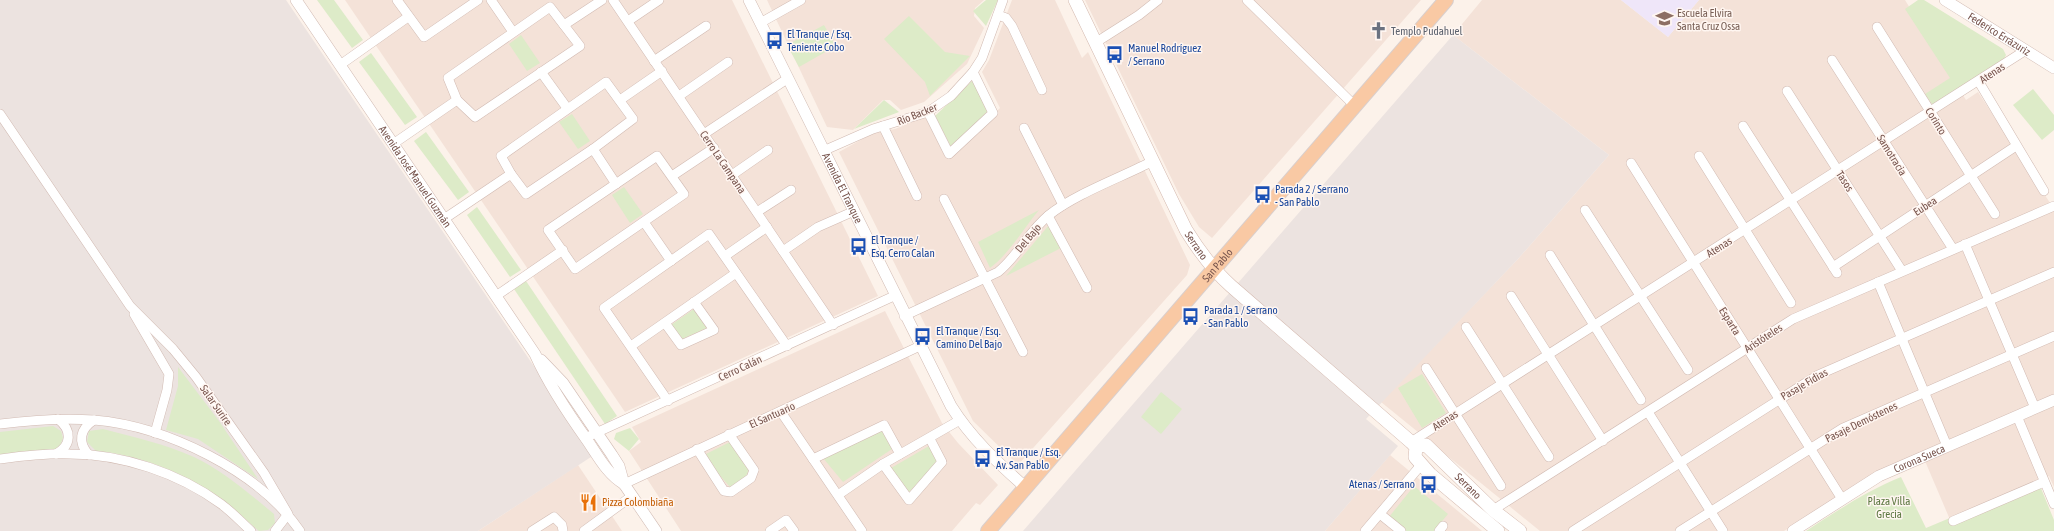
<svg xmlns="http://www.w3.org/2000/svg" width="2054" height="531" font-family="'Asap Condensed',sans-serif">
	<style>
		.residential { fill: #f4e2d8 }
		.industrial { fill: #ece3e0 }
		.education { fill: #efe6f9 }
		.green { fill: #ddebc8 }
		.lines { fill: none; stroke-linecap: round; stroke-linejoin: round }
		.minor-casing { stroke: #d1bab2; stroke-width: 10 }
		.tertiary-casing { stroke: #d1bab2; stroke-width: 12 }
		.secondary-casing { stroke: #d4b9af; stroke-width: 14 }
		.primary-casing { stroke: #d9cfcd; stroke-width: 16 }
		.minor { stroke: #fff; stroke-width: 9 }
		.tertiary { stroke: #fff; stroke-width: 11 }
		.secondary { stroke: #fff; stroke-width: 13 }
		.primary { stroke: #f9c9a4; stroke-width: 14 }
		.labels { text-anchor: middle; stroke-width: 3; stroke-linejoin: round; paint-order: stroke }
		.education-label { font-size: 11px; fill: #785e54; stroke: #fff6f1; text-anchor: start }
		.worship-label { font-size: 11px; fill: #5b616d; stroke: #fff6f1; text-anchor: start }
		.transit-label { font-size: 11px; fill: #164399; stroke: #fff6f1; text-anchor: start }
		.street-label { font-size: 11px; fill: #77544d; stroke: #fff6f1 }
		.park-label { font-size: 11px; fill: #5c7741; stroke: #fff6f1 }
		.food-label { font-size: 11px; fill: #c56008; stroke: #fff6f1; text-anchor: start }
	</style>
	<rect width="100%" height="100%" fill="#fcf2ea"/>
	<!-- residential -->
	<g class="residential">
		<path d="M345,0H732L878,296L625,412Z"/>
		<path d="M767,0H984L975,8L974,16L984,28L967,64L924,102L901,110L890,100H883L853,130L827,127Z"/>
		<path d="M1012,0H1055L1082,58L1088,52L1190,265L1187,275L1018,465L973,421L839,152L873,133L895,129L927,116L950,157L1000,108L982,72L989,60Z"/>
		<path d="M1085,0H1421L1212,238L1199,227L1179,194Z"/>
		<path d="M1482,0H1621L1668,37L1699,0H1905L1966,100L1978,92L2054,209V487L2049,476L1951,522L1922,454L1883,470L1784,531H1540L1381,402L1518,259L1609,155L1453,35Z"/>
		<path d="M885,311L942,423L958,443L998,485L980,505L976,503L952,531H681L629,451L641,442L632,427Z"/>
		<path d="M1390,455L1482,531H1325Z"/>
		<path d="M578,465L622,531H478Z"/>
	</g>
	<!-- industrial -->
	<g class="industrial">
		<path d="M0,0H286L594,455L478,531H0Z"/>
		<path d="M1453,35L1609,155L1518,259L1366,419L1398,446L1325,531H1023Z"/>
	</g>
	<!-- education -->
	<path class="education" d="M1621,0H1699L1668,37Z"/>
	<!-- green -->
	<g class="green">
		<path d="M317,0H334L363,40L352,48Z"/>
		<path d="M986,0H998L986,26L973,11Z"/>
		<path d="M1918,0H1924L2003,49L2006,55L2003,61L1934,107L1925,94L1950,78L1905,9Z"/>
		<path d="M909,16L945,52L970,56L930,96L925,82L884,39Z"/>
		<path d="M824,25L836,46L799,67L787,45Z"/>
		<path d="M521,35L540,63L527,71L509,44Z"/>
		<path d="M371,53L417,117L405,125L359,62Z"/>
		<path d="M973,80L988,111L951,147L935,116Z"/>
		<path d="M2033,89L2054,115V130L2042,140L2013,105Z"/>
		<path d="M884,100L899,112L854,129Z"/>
		<path d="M572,114L590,141L578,149L559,122Z"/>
		<path d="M426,132L469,192L458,200L414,141Z"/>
		<path d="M624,187L643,214L630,223L612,195Z"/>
		<path d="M477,207L521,270L510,277L467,215Z"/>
		<path d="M1039,210C1023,229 1010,253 990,268L978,242Z"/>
		<path d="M1049,225L1061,248L1006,276Z"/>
		<path d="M526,281L617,416L605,424L514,289Z"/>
		<path d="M694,309L707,328L682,339L671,325Z"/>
		<path d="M178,367L219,421L258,479L198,439L166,430L178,386Z"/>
		<path d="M1422,374L1446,413L1422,428L1398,388Z"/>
		<path d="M1161,392L1182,409L1161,434L1141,417Z"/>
		<path d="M53,426L61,431L63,438L60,446L52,451L0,457V432Z"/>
		<path d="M630,428L639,439L629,451L614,439L616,433Z"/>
		<path d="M103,429C134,437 165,444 194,457C222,470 251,495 274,514L275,523L268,530L259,531C245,519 231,506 216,495C182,472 137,454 96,451L87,442L89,431Z"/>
		<path d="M882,431L892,449L843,482L823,458Z"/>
		<path d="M730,442L749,470L746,476L730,487L715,470L706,454Z"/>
		<path d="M929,446L938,461L909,492L891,468Z"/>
		<path d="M1901,477L1926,528L2038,481L2054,520V531H1806C1837,511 1866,491 1901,477Z"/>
		<path d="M1414,486L1448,514L1434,531H1406L1389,517Z"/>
	</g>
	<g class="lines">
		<defs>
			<g id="minor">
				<path d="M397,0L424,37L478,0"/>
				<path d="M491,0L513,32"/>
				<path d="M613,0L833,325"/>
				<path d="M1247,0L1355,106"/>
				<path d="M550,7L580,46L475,117L457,100L448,78Z"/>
				<path d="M998,15L1006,18L1012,26L1042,90"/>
				<path d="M628,21L659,0"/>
				<path d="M760,23L801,0"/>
				<path d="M564,25L602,0"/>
				<path d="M1877,27L1995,214"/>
				<path d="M1095,43L1139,15L1158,0"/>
				<path d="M1832,60L1953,249"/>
				<path d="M654,61L706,26"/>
				<path d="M340,65L408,17"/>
				<path d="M541,72L567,108"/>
				<path d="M606,82L633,119L593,149L526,194L511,174L501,156Z"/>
				<path d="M1979,82L2044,191"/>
				<path d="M1787,91L1902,271"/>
				<path d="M679,96L728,62"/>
				<path d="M620,100L662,71"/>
				<path d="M928,112L949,154L993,113L973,72"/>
				<path d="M0,114L130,306L173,349L196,377L264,473L288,514L275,531"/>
				<path d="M883,126L917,196"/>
				<path d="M1743,126L1837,273"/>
				<path d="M1024,128L1063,205"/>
				<path d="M704,134L787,79"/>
				<path d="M393,144L457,100"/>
				<path d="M593,149L616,184"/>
				<path d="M823,151L873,129L928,112L951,96L973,72L982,58L1003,0"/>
				<path d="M657,156L684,194L575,269L548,230Z"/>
				<path d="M1699,156L1791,303"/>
				<path d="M1631,163L1842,499"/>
				<path d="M732,175L768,150"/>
				<path d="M672,176L714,148"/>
				<path d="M944,199L1023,352"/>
				<path d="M1585,210L1688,370"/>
				<path d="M757,212L791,190"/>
				<path d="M1048,216L1087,288"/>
				<path d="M444,219L511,174"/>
				<path d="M644,222L671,261"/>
				<path d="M1965,244L2035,408"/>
				<path d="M783,251L818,227L852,212"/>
				<path d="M1550,255L1641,400"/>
				<path d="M725,256L767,227"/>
				<path d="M1833,267L2016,146"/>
				<path d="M1878,282L1947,446"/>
				<path d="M496,296L563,250"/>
				<path d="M1511,296L1603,441"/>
				<path d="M134,314L169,374L167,390L155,433"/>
				<path d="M904,316L998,272C1018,256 1029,231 1049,215C1075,194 1122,177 1153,161"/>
				<path d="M665,323L681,345L714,330L694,302"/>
				<path d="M1466,327L1549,457"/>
				<path d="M631,346L736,273"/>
				<path d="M1426,368L1501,486"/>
				<path d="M668,401L604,308L709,234L787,346"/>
				<path d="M781,412L862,531"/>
				<path d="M1648,412L1723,531"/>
				<path d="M2017,416L2054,504"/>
				<path d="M0,424C32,420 62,418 94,420C166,426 259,471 300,531"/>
				<path d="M585,438L894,296"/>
				<path d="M1411,442L2026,50"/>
				<path d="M697,449L724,491L731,492L751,478L754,470L729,434"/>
				<path d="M56,454C72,445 72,430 58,419"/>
				<path d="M89,455C77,442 80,429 94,420"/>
				<path d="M0,459C23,456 46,453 70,454C122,454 179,473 221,504C232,512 241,522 251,531"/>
				<path d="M813,459L884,425L900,454"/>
				<path d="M883,464L909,500L942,462L930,439"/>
				<path d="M624,484L920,346"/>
				<path d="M838,495L883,464L960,420"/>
				<path d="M1493,510L1793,319L2054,206"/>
				<path d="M1380,514L1401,531"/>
				<path d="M1953,521L2044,482"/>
				<path d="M532,531L554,517L562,525L563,531"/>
				<path d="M584,531L632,496"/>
				<path d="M770,531L786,520L794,531"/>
				<path d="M1365,531L1421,465"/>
				<path d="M1439,531L1443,526"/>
				<path d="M1573,531L1818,375L2054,272"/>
				<path d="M1680,531L1843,428L2054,336"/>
			</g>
			<g id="tertiary">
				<path id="s1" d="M296,0L535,354C549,385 567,412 587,440C598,456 607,474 624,484"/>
				<path id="s2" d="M749,0L951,406C971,438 997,462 1025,487"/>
				<path id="s3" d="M1945,0L2054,68"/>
				<path d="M541,360L563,383L612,455L619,466L624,484L656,531"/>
				<path id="s4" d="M1793,531L1879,476L2054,400"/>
			</g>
			<g id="secondary">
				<path id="s5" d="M1075,0L1186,230C1199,251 1212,269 1231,286L1411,442L1416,447L1415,457L1430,474L1498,531"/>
				<path id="s6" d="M1416,447L1426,445L1493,510L1520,531"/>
			</g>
			<g id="primary">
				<path id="s7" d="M988,531L1446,0"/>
			</g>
		</defs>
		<!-- minor casing -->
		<use href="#minor" class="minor-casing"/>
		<!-- tertiary casing -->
		<use href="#tertiary" class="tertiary-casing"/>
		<!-- secondary casing -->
		<use href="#secondary" class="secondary-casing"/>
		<!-- primary casing -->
		<use href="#primary" class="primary-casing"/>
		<!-- minor -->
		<use href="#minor" class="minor"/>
		<!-- tertiary -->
		<use href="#tertiary" class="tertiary"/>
		<!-- secondary -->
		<use href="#secondary" class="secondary"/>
		<!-- primary -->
		<use href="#primary" class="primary"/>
	</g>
	<!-- icons -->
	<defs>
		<symbol id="school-bare" viewBox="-9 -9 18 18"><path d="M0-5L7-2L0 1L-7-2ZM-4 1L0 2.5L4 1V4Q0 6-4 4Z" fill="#8d6e63" stroke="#fff6f1" stroke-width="2.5" paint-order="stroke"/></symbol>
		<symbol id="church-bare" viewBox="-9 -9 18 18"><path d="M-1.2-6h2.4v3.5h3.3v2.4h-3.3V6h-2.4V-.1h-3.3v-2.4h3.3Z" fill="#6b7280" stroke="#fff6f1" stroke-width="2.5" paint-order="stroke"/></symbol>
		<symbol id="bus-bare" viewBox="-9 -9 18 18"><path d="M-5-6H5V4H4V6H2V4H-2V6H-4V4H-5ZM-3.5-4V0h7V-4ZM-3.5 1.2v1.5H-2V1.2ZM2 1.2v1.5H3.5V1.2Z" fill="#1a4fb4" stroke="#fff6f1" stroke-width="2.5" paint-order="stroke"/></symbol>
		<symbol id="restaurant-bare" viewBox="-9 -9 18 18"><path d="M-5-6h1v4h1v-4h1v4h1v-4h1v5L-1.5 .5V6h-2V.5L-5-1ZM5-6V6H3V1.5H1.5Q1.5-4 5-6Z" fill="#e8710a" stroke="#fff6f1" stroke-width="2.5" paint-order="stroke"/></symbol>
	</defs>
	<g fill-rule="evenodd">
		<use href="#school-bare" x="1652" y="6" width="25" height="25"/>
		<use href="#church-bare" x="1366" y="18" width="25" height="25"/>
		<use href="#bus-bare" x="762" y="28" width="25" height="25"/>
		<use href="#bus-bare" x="1102" y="42" width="25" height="25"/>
		<use href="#bus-bare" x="1250" y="182" width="25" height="25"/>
		<use href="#bus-bare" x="846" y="234" width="25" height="25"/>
		<use href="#bus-bare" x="1178" y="304" width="25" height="25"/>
		<use href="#bus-bare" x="910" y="324" width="25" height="25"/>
		<use href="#bus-bare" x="970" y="446" width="25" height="25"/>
		<use href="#bus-bare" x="1416" y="472" width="25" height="25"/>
		<use href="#restaurant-bare" x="576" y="490" width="25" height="25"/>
	</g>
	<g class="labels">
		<!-- education labels -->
		<g class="education-label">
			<text x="1677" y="17">Escuela Elvira<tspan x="1677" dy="13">Santa Cruz Ossa</tspan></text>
		</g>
		<!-- worship labels -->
		<g class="worship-label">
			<text x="1391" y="35">Templo Pudahuel</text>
		</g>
		<!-- transit labels -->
		<g class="transit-label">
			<text x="787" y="38">El Tranque / Esq.<tspan x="787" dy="13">Teniente Cobo</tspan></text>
			<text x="1128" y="52">Manuel Rodríguez<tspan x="1128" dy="13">/ Serrano</tspan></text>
			<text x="1275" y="193">Parada 2 / Serrano<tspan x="1275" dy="13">- San Pablo</tspan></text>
			<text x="871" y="244">El Tranque /<tspan x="871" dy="13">Esq. Cerro Calan</tspan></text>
			<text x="1204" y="314">Parada 1 / Serrano<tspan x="1204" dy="13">- San Pablo</tspan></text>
			<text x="936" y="335">El Tranque / Esq.<tspan x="936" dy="13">Camino Del Bajo</tspan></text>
			<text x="996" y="456">El Tranque / Esq.<tspan x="996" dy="13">Av. San Pablo</tspan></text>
			<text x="1415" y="488" text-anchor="end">Atenas / Serrano</text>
		</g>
		<!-- street labels -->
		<g class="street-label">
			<text dy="4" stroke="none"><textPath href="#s3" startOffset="64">Federico Errázuriz</textPath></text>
			<text transform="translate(1992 73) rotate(-34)" y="4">Atenas</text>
			<text transform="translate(917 114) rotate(-22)" y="4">Río Backer</text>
			<text transform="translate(1936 121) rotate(58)" y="4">Corinto</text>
			<text transform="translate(1892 155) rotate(58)" y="4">Samotracia</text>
			<text transform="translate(723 162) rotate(56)" y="4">Cerro La Campana</text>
			<text dy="4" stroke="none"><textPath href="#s1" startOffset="213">Avenida José Manuel Guzmán</textPath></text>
			<text transform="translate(1845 181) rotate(57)" y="4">Tasos</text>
			<text dy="4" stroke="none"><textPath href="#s2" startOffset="210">Avenida El Tranque</textPath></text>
			<text transform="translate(1925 206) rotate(-33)" y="4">Eubea</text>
			<text transform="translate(1028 238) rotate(-50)" y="4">Del Bajo</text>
			<text dy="4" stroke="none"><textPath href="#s5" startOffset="274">Serrano</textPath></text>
			<text transform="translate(1719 247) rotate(-32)" y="4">Atenas</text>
			<text dy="4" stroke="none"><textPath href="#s7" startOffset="351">San Pablo</textPath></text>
			<text transform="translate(1730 321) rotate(58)" y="4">Esparta</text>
			<text transform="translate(1763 338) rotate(-33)" y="4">Aristóteles</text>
			<text transform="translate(740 368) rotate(-25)" y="4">Cerro Calán</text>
			<text transform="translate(1804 384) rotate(-30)" y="4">Pasaje Fidias</text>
			<text transform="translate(216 405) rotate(55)" y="4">Salar Surire</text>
			<text transform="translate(772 415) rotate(-24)" y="4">El Santuario</text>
			<text transform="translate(1445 420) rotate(-33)" y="4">Atenas</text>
			<text transform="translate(1861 422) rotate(-26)" y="4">Pasaje Demóstenes</text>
			<text dy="4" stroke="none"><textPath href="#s4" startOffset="146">Corona Sueca</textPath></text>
			<text dy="4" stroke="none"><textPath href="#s6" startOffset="69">Serrano</textPath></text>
		</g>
		<!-- park labels -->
		<g class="park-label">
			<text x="1889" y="505">Plaza Villa<tspan x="1889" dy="13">Grecia</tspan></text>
		</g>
		<!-- food labels -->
		<g class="food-label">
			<text x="602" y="506">Pizza Colombiaña</text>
		</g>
	</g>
</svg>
